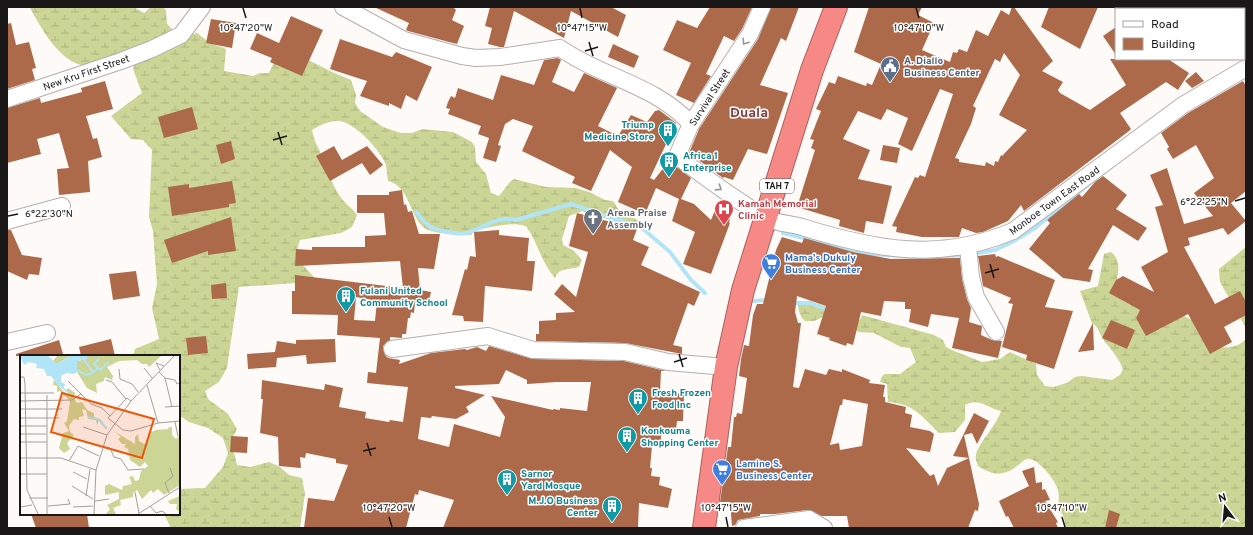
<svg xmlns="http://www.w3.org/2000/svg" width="1253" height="535" font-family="Overpass,sans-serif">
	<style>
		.wetland { fill: url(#wetland-marsh) }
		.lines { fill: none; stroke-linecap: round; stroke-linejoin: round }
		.stream { stroke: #b2e4f7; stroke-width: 4 }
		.building { fill: #ad6a4b; fill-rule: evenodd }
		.street-casing { stroke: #b4afae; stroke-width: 18 }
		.highway-casing { stroke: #a9615f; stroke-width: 24 }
		.street { stroke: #fff; stroke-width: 16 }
		.highway { stroke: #f68986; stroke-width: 22 }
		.oneway { stroke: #989797 }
		.ticks { fill: none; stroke: #191717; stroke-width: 1.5 }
		.labels { text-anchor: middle; stroke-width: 3; stroke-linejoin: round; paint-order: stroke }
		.shield { fill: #fff; stroke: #5e5d5d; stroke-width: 1 }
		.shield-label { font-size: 9px; font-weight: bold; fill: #191717 }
		.service-label { font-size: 10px; font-weight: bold; fill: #4e5e75; stroke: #fff; text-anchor: start }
		.street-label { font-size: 10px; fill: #191717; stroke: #fff }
		.culture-label { font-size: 10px; font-weight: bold; fill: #0d838f; stroke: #fff; text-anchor: start }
		.health-label { font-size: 10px; font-weight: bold; fill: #be3a42; stroke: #fff; text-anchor: start }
		.worship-label { font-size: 10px; font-weight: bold; fill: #5b616d; stroke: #fff; text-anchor: start }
		.shop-label { font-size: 10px; font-weight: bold; fill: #366cbe; stroke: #fff; text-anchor: start }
		.district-label { font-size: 14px; font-weight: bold; fill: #863d40; stroke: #fff }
		.inset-river { fill: none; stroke: #b2e4f7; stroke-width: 2 }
		.inset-road { fill: none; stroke: #a29f9e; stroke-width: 1 }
		.view { fill: #e8590c; fill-opacity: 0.15; stroke: #e8590c; stroke-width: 2 }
		.inset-edge { fill: none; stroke: #191717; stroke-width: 2 }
		.ticks-label { font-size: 10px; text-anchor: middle; fill: #191717; stroke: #fff; stroke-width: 3; stroke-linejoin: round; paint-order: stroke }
	</style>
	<defs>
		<pattern id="wetland-marsh" width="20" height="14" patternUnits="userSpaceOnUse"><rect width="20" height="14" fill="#cbd595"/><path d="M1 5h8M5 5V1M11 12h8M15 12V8" fill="none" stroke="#aeb680"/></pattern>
	</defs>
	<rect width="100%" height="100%" fill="#fefaf8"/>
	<!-- wetland -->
	<g class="wetland">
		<path d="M26,7H134L144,13L151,7H163L166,10L167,24L180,37L197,33L210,43L226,49L224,71L253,76L260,73H269L279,51L287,49L332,72L351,80L356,95L355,103L360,111L383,127L401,133H412L422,129L453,132L472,142L475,147L476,162L486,174L491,193L499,196L510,182L514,179L546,187L576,188L589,192L605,200L613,201L622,215L636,219L641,225L639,229L582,211L569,216L562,239L563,245L574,251L582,260L579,267C569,270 559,267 555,278C541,262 538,243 526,226C509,221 492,228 475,230L471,235C460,235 438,234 428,230C410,222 411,186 388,181C387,176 387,170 386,165C381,151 354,121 338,121C328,121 320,125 312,130C315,145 319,147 323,159C328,173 333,187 342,199C347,205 353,209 357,215L352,227L341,233L300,240C293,258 303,265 314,277L310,282L239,287L227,368L219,382L205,391L208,399L228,414L237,429L231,441L237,465L250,467L269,462L280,467L289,475L302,478L305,494L300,528H171L164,514H179V489L205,488L223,467L228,453L223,438L208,428L189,422L179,415V356H133L135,349L159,339L152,308L157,284L153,231L149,217L152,150L143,140L131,139L111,116L142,93L133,69L137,57L133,47C124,50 93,66 87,66C60,64 42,29 30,8Z"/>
		<path d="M1246,247V328L1220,282L1219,269Z"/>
		<path d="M1111,252C1120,259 1119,269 1117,280L1134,299L1153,329H1160L1182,315L1194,321L1211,346C1224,348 1237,349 1246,339V528H1065C1065,524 1065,519 1063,516C1062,513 1060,511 1059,508C1058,501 1060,494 1057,487C1054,479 1036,456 1027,459C1023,460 1020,464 1017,466C1003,477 992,475 978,466C977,463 975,459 976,456C976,446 997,425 1001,411C987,408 979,397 965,405V420L955,432L939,433C921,416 915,404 888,402L887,384L880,382L882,376L885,374H900L916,362L910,348L901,347L874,333L859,332L825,316L814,321H805C799,316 798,309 798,301C821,300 838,314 860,320L862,315L934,335L943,340L946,347L954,351L982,362L1000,359L1010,352L1036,364L1037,375L1045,386L1053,387L1067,383L1075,377L1082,376L1112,380L1120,375L1123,369C1118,356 1110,349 1103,339C1099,333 1098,326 1092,323L1080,291L1098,286L1104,254Z"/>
	</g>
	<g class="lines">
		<!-- stream -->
		<g class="stream">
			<path d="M416,212C420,216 424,222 429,226C434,230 459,235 466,233C483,229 497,215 516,220L571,204L642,228L670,252L691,280L705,293"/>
			<path d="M783,233L871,254L920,257"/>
			<path d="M972,254L995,250L1012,242L1035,228L1099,176"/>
			<path d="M933,257L966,255"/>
			<path d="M753,301L768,300"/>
			<path d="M792,303H810L825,309"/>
		</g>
	</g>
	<!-- building -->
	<g class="building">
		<path d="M374,7H453L456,10L452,20L464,26L457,44L449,42L408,31L406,30L409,23Z"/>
		<path d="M490,7H611L626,15L618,37L571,11L564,38L514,11L504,47H500L488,44L492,28L485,26Z"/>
		<path d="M710,7H752L742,29L734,41L724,36L706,74L711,76L694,103L676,95L691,63L663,50L677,20L697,28Z"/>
		<path d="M771,7H799L786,41L781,38L760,85L788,93L767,154L748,149L733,180L724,177L723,178L689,153L699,129L758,39Z"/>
		<path d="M869,7H922L918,15L934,23L922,50L950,62L953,52L957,53L959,49L967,52L976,30L988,36L1001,10L1009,15L1012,7H1014L1053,61L1042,71L1063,82L1058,90L1060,93L1090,110L1126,85L1110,59H1168L1189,73L1178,90L1166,82L1120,113L1131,129L1129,131L1024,211L1021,205L1008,221L983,232L976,233L962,228L959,237H922L896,232L897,227L892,226L915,177L918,178L920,175L925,177L953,94L940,89L912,151L898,144L908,118L887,109L881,120L858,111L843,139L870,150L858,179L892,186L883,224L866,221L864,233L839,226L840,220L797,207L815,150L811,148L814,140L810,139L821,111L816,109L829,82L835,84L838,76L866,86L867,83L872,85L881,64L854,52ZM1004,53L1020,75L999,115L1027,130L1002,156L1001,155L998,162L995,161L994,166L986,162L985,166L959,162V159L955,158L971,124L976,108L973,106L995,59L1000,62Z"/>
		<path d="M1049,7H1098L1080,49L1041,27Z"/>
		<path d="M291,16L323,30L302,76L270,62L272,58L250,49L257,33L279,43Z"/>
		<path d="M211,19L236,23L232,48L206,43Z"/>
		<path d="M11,23L16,45L29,42L36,68L32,69L35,80L7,89V24Z"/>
		<path d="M1116,27V55L1103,36Z"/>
		<path d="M340,39L392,57L396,52L432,67L417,101L406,95L401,109L389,103V106L360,96L367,81L330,69Z"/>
		<path d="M613,44L639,56L634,68L608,57Z"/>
		<path d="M558,58L561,60L552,82L574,92L584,73L617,88L598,126L618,136L631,115L647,122L655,111L659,110L676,123L650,178L654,180L669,161L691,178L681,199L694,204L711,220L718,203L732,209L729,223H730L711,274L683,264L695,232L672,221L679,199L656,188L645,214L618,202L632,167L610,150L591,191L572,183L575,177L522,151L533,126L513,119L505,124L498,145L501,146L496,162L483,158L489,138L478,134L481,126L448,114L450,109L446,108L448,102L451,96L455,98L458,88L493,100L501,75L534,85L544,60Z"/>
		<path d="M1196,72L1204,81L1192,88L1185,81Z"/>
		<path d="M105,81L113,109L86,116L93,139L97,138L102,157L88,161L90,192L59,195L57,169L69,168L59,133L37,139L41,154L7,163V108L40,98L41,103L82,92L81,88Z"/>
		<path d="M1243,81L1246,86V191L1231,203L1246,221L1228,235L1223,228L1188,238L1190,245L1184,247L1215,304L1240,291L1246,302V315L1224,327L1232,342L1210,354L1188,314L1146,336L1136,318L1140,310L1109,293L1116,280L1123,276L1154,292L1141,267L1168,252L1155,207L1163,205L1150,175L1167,168L1184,224L1213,216L1194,193L1214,178L1196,145L1173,159L1167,149L1169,147L1161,133L1188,113Z"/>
		<path d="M192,107L198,129L164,138L158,117Z"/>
		<path d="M231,141L235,159L221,164L216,145Z"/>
		<path d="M883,145L900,148L897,163L880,160Z"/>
		<path d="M334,146L342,160L367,146L383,165L370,175L362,163L330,181L316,156Z"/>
		<path d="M1103,176L1127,195L1116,209L1147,228L1138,241L1113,225L1088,269L1093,270L1090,282L1063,278L1029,249L1050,223L1047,220L1079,194L1082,197L1095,182Z"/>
		<path d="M232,181L236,203L229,204V207L172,216L168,187L189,184V188Z"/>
		<path d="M402,190L404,205L406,204L408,212L412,211L419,234H440L434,269L418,268L420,290L431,292L428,306L415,302L414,313L411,312L410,318H408L406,334H402V338L390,337V340L383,346L385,355L388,358L400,360L399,364L431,353L465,349L467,350L477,347L486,351L489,346L533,359L624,361L666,371H661L660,392L684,394L683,421H677L676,430L662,429L660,447L652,446L650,468H652L651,476L660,477L659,485L672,489L668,508L639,503L638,528H443L454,500L419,490L418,495L415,494L406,528H304L308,498L334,501L348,465L336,463V459L306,453L305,458L300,457L301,468L279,466L278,437L260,433L263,399H261L262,380L324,390L325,384L343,388L339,407L366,412L365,418L389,422L390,420L403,422L408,387L367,383L368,372L376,373L380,338L337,335L338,315L292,314V291H295V275L403,288L400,261L295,266L296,249L312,250V247H365V236L386,235L384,213H357V195H389V192ZM356,297L377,301L375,321L354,320ZM506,370L527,380V384L557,382H591L587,411L560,408V410L553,409V410L491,396L505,417L500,437L454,424L449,447L418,439L421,417L431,418L432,416L456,419L469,412L466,407L485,395L455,388V386L499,384Z"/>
		<path d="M577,213L637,229L633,240L649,247L641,265L700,292L694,306L688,303L673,345L682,347V354L625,343L536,341V334H539V321L556,320V313L575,312L554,294L562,284L576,297L588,252L569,246Z"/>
		<path d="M231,217L236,251L208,255V251L172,263L164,240Z"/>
		<path d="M7,230H11L22,255L42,258L39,275L29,274L27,280L7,271Z"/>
		<path d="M499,230V235L529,238L527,261H535L532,291L485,286L483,322L464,321L463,316L452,315L465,269L467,270L470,256L476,257L474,232Z"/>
		<path d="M782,237L802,243L804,238L853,252L891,259L960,258L962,279L967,299L971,308L969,322L982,326L981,335L992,340L1002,341L998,358L952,348L959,318L931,314L928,327L909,322L911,309H905V302L884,301L881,316L861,312L853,345L847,343L846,346L829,340L830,338L817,334L826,306L797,296L795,312L798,323H801L793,387L799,388L805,369L826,375L829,369L842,372V369L870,380L869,383L885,385L883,397H885V402L906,407L905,413L912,415L910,427L930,431L934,434L930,452L906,448L930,476L934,474L938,486L947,468L969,458L979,504L978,511L975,510L968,528H849L847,516H822L808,510L775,514H760V516L738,520L735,525L732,526L730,502H720L728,447H731L734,417H736L737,413L742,414L747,378L739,376L741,359L744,345L749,346L753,315L757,304H763L776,250ZM843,399L868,404L862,446L840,450L839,443L830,445L840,405H842Z"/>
		<path d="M995,254L996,257L998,256L1055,280L1045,307L1073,311L1054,369L1026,360L1027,355L1002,347L1013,304L1008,303L1011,298L983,286L978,256Z"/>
		<path d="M136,271L140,296L113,300L109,274Z"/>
		<path d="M226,283L227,298L212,299L211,285Z"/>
		<path d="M1111,320L1135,330L1127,349L1102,338Z"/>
		<path d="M1093,323L1094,350L1078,352Z"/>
		<path d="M206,336L208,353L188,355L186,338Z"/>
		<path d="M111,339L115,356H81L79,347Z"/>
		<path d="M335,339L336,362L307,364L306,355L277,358L276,367L248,369L247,354L275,352L277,341L296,344V340Z"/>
		<path d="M59,340L63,354L56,356H16V354Z"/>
		<path d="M974,413L989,421L977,444L972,433L964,435L969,458L953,456Z"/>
		<path d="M231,436L248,437L247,453L230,452Z"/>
		<path d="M1034,467L1036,483L1042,482V490L1045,489L1050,500L1045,501L1058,522L1056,523L1058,528H1014L1008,516L1006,517L999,501L1029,486L1022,471Z"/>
		<path d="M1109,510L1120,514L1116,528H1105Z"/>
		<path d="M31,514H87L89,528H36Z"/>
	</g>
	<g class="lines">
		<defs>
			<g id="street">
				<path d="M343,7L404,40L462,56L476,58L500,57L560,48C601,77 656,85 691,124"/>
				<path d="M762,7L750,34L691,124L677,156C699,173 721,189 744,204C751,209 759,215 767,219C778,223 791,224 802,227C876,250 939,262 1013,231L1183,105L1246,68"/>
				<path d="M7,99L121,61L152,49L181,35L202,7"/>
				<path d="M7,221L62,206"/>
				<path d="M968,247L971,277L976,297L996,332"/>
				<path d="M7,342L47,333"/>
				<path d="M392,349L488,336L533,350L625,352L668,362L726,367"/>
				<path d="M744,528L809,519L824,528"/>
			</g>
			<path id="highway" d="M704,528L726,367L743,290L812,70L836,7"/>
		</defs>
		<!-- street casing -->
		<use href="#street" class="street-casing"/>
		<!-- highway casing -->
		<use href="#highway" class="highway-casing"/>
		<!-- street -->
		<use href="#street" class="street"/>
		<!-- highway -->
		<use href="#highway" class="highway"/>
	</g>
	<!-- one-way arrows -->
	<defs><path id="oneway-chevron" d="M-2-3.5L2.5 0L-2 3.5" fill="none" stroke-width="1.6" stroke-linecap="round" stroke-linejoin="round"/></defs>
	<g class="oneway">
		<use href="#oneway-chevron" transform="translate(745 42) rotate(124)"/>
		<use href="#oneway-chevron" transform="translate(719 188) rotate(33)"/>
	</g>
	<!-- ticks -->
	<path class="ticks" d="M243,8L246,18M580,8L582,18M916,8L919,18M589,42L593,56M585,51L598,47M278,132L282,145M273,140L287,136M1235,201L1245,198M8,216L18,214M990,264L994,278M985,273L999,269M679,354L683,367M674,362L687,358M367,443L371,456M363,451L376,448M389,517L392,527M726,517L728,527M1062,517L1065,527"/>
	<!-- icons -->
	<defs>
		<symbol id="civic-pin" viewBox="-11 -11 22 30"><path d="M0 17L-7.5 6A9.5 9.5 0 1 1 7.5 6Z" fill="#5c6f8a" stroke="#fff"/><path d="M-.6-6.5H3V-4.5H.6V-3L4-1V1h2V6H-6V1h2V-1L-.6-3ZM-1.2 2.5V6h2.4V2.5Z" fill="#fff"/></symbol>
		<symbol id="building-pin" viewBox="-11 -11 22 30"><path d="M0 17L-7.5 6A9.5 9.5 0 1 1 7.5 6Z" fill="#0f9aa8" stroke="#fff"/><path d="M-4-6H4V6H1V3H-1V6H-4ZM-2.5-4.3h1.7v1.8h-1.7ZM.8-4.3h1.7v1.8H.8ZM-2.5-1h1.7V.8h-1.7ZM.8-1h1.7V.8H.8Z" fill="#fff"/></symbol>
		<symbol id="hospital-pin" viewBox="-11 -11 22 30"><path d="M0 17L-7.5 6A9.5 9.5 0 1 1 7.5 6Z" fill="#e0444e" stroke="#fff"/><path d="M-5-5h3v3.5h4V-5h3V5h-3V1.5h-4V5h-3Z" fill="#fff"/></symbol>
		<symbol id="church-pin" viewBox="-11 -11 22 30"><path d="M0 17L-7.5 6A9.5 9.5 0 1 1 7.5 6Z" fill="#6b7280" stroke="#fff"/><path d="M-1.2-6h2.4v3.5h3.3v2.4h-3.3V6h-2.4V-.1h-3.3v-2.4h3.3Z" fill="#fff"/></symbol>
		<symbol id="supermarket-pin" viewBox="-11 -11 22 30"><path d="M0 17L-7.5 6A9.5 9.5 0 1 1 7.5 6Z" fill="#3f7fe0" stroke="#fff"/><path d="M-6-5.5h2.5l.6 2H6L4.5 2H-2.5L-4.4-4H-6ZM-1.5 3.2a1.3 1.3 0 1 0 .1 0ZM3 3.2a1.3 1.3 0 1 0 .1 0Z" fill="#fff"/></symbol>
	</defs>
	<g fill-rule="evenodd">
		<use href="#civic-pin" x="879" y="55" width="22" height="30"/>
		<use href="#building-pin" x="657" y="119" width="22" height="30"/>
		<use href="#building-pin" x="658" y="150" width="22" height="30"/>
		<use href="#hospital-pin" x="713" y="198" width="22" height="30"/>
		<use href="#church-pin" x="582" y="207" width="22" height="30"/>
		<use href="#supermarket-pin" x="760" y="252" width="22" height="30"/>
		<use href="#building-pin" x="335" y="285" width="22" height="30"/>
		<use href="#building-pin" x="627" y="387" width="22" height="30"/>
		<use href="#building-pin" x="616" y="425" width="22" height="30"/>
		<use href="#supermarket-pin" x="711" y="458" width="22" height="30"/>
		<use href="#building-pin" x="496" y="468" width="22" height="30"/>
		<use href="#building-pin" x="601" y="495" width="22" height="30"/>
	</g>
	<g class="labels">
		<!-- shield labels -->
		<rect class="shield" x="760" y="179" width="34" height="14" rx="3"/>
		<g class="shield-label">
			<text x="777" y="189">TAH 7</text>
		</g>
		<!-- service labels -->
		<g class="service-label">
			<text x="904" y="64">A. Diallo<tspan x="904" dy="12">Business Center</tspan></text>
		</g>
		<!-- street labels -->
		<g class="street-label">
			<text transform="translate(86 72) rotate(-19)" y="4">New Kru First Street</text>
			<text transform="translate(709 97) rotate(-57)" y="4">Survival Street</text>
			<text transform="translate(1054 200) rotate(-36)" y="4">Monboe Town East Road</text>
		</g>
		<!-- culture labels -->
		<g class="culture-label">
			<text x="654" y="128" text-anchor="end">Triump<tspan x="654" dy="12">Medicine Store</tspan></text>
			<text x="683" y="159">Africa 1<tspan x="683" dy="12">Enterprise</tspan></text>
			<text x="360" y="294">Fulani United<tspan x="360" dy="12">Community School</tspan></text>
			<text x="652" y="396">Fresh Frozen<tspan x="652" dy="12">Food Inc</tspan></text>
			<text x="641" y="434">Konkouma<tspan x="641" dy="12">Shopping Center</tspan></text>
			<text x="521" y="477">Sarnor<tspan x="521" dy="12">Yard Mosque</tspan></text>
			<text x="598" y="504" text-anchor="end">M.J.O Business<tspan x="598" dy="12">Center</tspan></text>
		</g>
		<!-- health labels -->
		<g class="health-label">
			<text x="738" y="207">Kamah Memorial<tspan x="738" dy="12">Clinic</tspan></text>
		</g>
		<!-- worship labels -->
		<g class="worship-label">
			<text x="607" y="216">Arena Praise<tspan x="607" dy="12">Assembly</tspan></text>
		</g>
		<!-- shop labels -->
		<g class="shop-label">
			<text x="785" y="261">Mama's Dukuly<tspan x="785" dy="12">Business Center</tspan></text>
			<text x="736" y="467">Lamine S.<tspan x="736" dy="12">Business Center</tspan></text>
		</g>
		<!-- district labels -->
		<g class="district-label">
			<text x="749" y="117">Duala</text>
		</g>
	</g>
	<!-- overview -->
	<g transform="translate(20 355)">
		<rect width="160" height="160" fill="#fefaf8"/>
		<path d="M37,1H50L37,9L33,6ZM67,1H141L129,12L127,9H122L117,5L99,6L87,12L93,21L92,25L85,22L84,26L76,29L77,38L67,33L57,17V6L67,4ZM34,25L44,37L53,41L46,36L48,33L55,38L54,43L57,48L62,47L67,55L74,58V62L80,64L84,68L79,65L77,70L76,65L68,64L66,55L62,54L64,61L59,62V65L54,64L49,71L50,77L54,80L47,88L50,94L44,98L39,93L43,78L49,76L44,68L47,66L50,46L40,36L37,37V31L33,30ZM149,72H152V80L156,84L160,80V130L144,140L138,134L133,138L131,135L122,144L117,135L113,138V142L100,145L101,150L93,153L96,159H86L90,154L87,150L99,144V137L85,140V131L89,129L102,135L103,131L112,129L109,122L113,121L115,126L119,125L121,116L128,111L125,107L120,112L110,105L108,94L104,92L106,89H102L98,84L101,82L94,76L115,89V82L118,79L119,86L125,89L129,78L136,75L148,74ZM160,141V157L156,154L157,149H150L148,146Z" fill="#cbd595"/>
		<path d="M0,1H28L37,9L50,1H67V4L57,6V17L54,19L46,18L41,21V27L45,29L44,33L53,41L52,42L38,30L31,21H27L24,14L16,13L17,9L9,7L4,10Z" fill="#b2e4f7"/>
		<path class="inset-river" d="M64,5L73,17L78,13L80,15L89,7M78,13L74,9L79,4M57,15L66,20L73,18M68,62L79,65L87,74"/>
		<path class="inset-road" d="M124,13L132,23M99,14L100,24L112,29L118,37M140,15L136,8L144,11M139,17L145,23L155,25L157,29L160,28M0,22H4L5,29L7,135L18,159M145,23L152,52M86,25L92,27L106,44M48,26L71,49L82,53L90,61M127,30L138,68M0,38H34M27,40V159M0,46L52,45L61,39M111,46L107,43L88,63L103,75L111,76L138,68L160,66M145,52L160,51M0,54H42M0,63H39M155,67L158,81M0,71H27M63,72L87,80M0,79H26M0,87H27M83,92L90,93L94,102L101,104L108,115M0,103H41L76,115M49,106L58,91L79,101M108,115L124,114M53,117L67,124M0,119H27M52,131L73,144M115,137L119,158M149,138L145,128L153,121L150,113M66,141L70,114M9,143H28M75,146L89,144M28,151L50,149L48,144M130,151L136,158L142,156L146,159M0,152L12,150M53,152L73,151M74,159L76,115L87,80L111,46L154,1M118,159L160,132"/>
		<path class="view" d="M42,38L134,64L122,103L31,77Z"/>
		<rect width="160" height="160" class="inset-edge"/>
	</g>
	<g class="ticks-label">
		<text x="246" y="31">10°47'20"W</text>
		<text x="582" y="31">10°47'15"W</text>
		<text x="919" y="31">10°47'10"W</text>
		<text x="1204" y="205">6°22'25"N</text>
		<text x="49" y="217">6°22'30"N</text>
		<text x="389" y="511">10°47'20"W</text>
		<text x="726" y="511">10°47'15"W</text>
		<text x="1062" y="511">10°47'10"W</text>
	</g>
	<!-- border -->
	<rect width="1253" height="535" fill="none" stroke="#191717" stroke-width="16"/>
	<!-- legend -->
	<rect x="1115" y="8" width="130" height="52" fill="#ffffff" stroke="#a3a2a2"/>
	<rect x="1123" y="21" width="20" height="6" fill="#ffffff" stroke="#a3a2a2"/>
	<text x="1151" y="28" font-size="12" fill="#191717">Road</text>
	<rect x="1123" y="38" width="20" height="12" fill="#ad6a4b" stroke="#a3a2a2"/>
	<text x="1151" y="48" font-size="12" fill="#191717">Building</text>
	<!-- north arrow -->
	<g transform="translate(1225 507) rotate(344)" stroke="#ffffff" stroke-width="3" paint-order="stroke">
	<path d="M0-3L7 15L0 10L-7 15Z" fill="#191717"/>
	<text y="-6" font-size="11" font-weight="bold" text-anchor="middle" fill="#191717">N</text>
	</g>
</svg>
